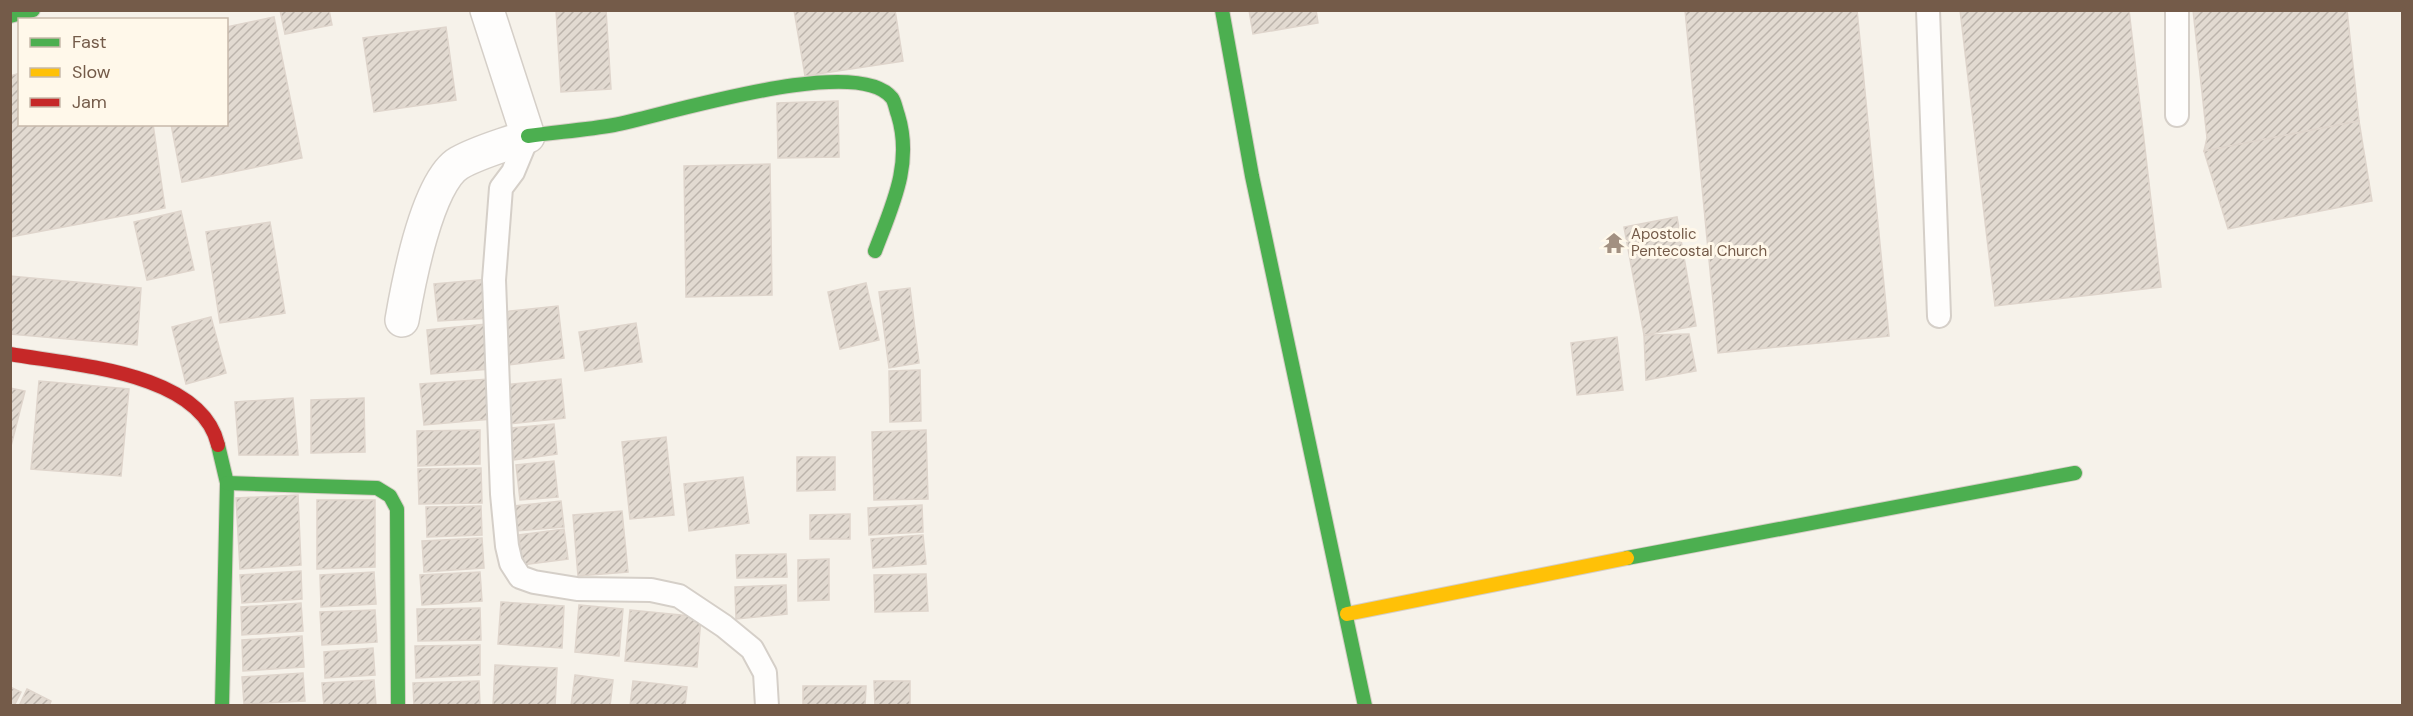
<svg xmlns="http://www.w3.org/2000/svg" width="2413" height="716" font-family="'DM Sans',sans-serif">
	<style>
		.building { fill: url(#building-hatch); stroke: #dfd5cc; stroke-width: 1.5 }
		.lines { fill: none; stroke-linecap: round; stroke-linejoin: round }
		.lane-casing { stroke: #d5cfc8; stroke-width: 26 }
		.street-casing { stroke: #d5cfc8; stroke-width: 36 }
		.fast-casing { stroke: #d6cec6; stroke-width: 16 }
		.slow-casing { stroke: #d6cec6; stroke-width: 16 }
		.jam-casing { stroke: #d6cec6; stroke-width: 16 }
		.lane { stroke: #fefdfc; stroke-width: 22 }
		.street { stroke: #fefdfc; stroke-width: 33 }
		.fast { stroke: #4caf50; stroke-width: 14 }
		.slow { stroke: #ffc107; stroke-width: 14 }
		.jam { stroke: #c62828; stroke-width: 14 }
		.labels { text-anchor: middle; stroke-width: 6; stroke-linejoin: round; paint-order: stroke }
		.poi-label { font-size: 15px; fill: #745b49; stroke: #fff8ea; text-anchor: start }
	</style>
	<defs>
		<pattern id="building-hatch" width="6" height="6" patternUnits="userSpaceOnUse" patternTransform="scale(1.5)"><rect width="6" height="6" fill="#e2dad1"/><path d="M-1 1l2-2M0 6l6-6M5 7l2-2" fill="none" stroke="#bcb4ac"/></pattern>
	</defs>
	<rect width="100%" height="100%" fill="#f6f2ea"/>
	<!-- building -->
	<g class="building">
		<path d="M280,10H329L332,25L285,34Z"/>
		<path d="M556,10H606L611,89L561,92Z"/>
		<path d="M794,10H895L903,61L805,76Z"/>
		<path d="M1249,10H1316L1318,23L1253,34Z"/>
		<path d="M1685,10H1857L1889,336L1718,353Z"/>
		<path d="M1960,10H2129L2161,287L1995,306Z"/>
		<path d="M2193,10H2347L2359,121L2204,151L2207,138Z"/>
		<path d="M274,17L302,158L182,182L171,124H226V27Z"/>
		<path d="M446,27L456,100L374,112L363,38Z"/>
		<path d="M20,73V124H153L165,208L10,237V76Z"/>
		<path d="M838,101L839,157L778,158L777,103Z"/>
		<path d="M2359,121L2372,201L2228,229L2204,151Z"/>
		<path d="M770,164L772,295L686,297L684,166Z"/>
		<path d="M181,211L194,270L147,280L134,222Z"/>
		<path d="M1677,217L1696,326L1644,335L1624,227Z"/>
		<path d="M270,222L285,313L220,323L206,232Z"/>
		<path d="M10,276L141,288L137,345L10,334Z"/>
		<path d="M489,279L492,318L438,321L434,284Z"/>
		<path d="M866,283L879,340L840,349L828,292Z"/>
		<path d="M910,288L919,363L889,368L879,292Z"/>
		<path d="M558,306L564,358L508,365L502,312Z"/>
		<path d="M211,317L226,373L186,384L172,327Z"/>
		<path d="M636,323L642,362L585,371L579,332Z"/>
		<path d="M486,324L490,369L431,374L427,330Z"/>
		<path d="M1689,334L1696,371L1646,380L1644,335Z"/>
		<path d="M1617,337L1623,390L1577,395L1571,343Z"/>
		<path d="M920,370L921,421L890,422L889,371Z"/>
		<path d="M489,379L492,419L424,425L420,384Z"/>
		<path d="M561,379L565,418L508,424L503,385Z"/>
		<path d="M39,381L129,389L121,476L31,469Z"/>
		<path d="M10,388L25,391L10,450Z"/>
		<path d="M293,398L298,455H239L235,402Z"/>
		<path d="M364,398L365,452L311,453V400Z"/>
		<path d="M554,424L557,454L514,460L511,428Z"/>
		<path d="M480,430V464L418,466L417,431Z"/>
		<path d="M926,430L928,499L874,500L872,432Z"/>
		<path d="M666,437L674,515L630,519L622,442Z"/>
		<path d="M797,457H835V490L797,491Z"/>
		<path d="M554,461L558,497L520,500L516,465Z"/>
		<path d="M481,468L482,503L419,504L418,469Z"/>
		<path d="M743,477L749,523L689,531L684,484Z"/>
		<path d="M298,495L301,565L240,569L236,498Z"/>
		<path d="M317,500H375V567L317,569Z"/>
		<path d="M561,501L564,527L516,531L514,506Z"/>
		<path d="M922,505L923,532L869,535L868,508Z"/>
		<path d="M481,506L482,535L427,537L426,507Z"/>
		<path d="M622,511L628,572L578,576L573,515Z"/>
		<path d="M850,514V539H810V515Z"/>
		<path d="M564,529L568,559L522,565L519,535Z"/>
		<path d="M923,535L926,564L873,568L871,539Z"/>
		<path d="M482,538L484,568L424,572L422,541Z"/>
		<path d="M786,554L787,577L737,578L736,555Z"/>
		<path d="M829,559V600L798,601V560Z"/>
		<path d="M301,571L302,599L242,603L240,575Z"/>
		<path d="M374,572L376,604L321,607L320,575Z"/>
		<path d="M480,572L482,601L422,605L420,575Z"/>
		<path d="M926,574L928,611L875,612L874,575Z"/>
		<path d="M786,585L787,614L736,619L735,587Z"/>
		<path d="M501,602L564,606L562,648L498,644Z"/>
		<path d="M301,603L303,631L242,635L241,607Z"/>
		<path d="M579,605L623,609L619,656L575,652Z"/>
		<path d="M480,608L481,640L418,641L417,609Z"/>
		<path d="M375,610L377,642L322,645L320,612Z"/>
		<path d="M630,610L701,617L697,667L625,661Z"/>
		<path d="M302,636L304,667L243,671L242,640Z"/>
		<path d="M480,645V675L416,678L415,646Z"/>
		<path d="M373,648L375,675L325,678L324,652Z"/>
		<path d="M495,665L557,668L555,706H493Z"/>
		<path d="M303,673L305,701L244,704L242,677Z"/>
		<path d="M575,675L613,680L610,706H571Z"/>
		<path d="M374,680L376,706H324L322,683Z"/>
		<path d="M479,681L480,706H414L413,683Z"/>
		<path d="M633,681L687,687L685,706H630Z"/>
		<path d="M874,681H910V706H875Z"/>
		<path d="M803,686H866L865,706H803Z"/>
		<path d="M10,687L21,692L14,706H10Z"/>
		<path d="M27,689L51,701L49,706H19Z"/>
	</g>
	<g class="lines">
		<defs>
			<g id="lane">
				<path d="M1928,10L1939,316"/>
				<path d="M2177,10V115"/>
				<path d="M528,136L513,172L501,188L494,280L502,494L507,546L511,563L520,577L534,582L577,589L651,590L679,596L724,626L752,649L765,673L767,706"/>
			</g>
			<path id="street" d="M402,320C408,285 427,181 459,163C480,151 506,145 528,136L487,10"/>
			<g id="fast">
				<path d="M1222,10L1252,176L1365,706"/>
				<path d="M10,16L33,10"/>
				<path d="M528,136C556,132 586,130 614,125C666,115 857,53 892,98C895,102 896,110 898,115C913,164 892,206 875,251"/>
				<path d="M218,445L227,483L222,706"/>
				<path d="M227,483L377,488L390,496L397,509L398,706"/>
				<path d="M1627,558L2075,473"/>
			</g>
			<path id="slow" d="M1347,614L1627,558"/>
			<path id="jam" d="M10,354C71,365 201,371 218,445"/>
		</defs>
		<!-- lane casing -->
		<use href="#lane" class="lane-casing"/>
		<!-- street casing -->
		<use href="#street" class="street-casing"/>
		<!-- fast casing -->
		<use href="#fast" class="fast-casing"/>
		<!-- slow casing -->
		<use href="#slow" class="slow-casing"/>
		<!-- jam casing -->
		<use href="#jam" class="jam-casing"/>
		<!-- lane -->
		<use href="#lane" class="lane"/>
		<!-- street -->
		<use href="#street" class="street"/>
		<!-- fast -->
		<use href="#fast" class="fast"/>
		<!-- slow -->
		<use href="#slow" class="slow"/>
		<!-- jam -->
		<use href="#jam" class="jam"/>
	</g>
	<!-- icons -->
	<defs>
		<symbol id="temple-bare" viewBox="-9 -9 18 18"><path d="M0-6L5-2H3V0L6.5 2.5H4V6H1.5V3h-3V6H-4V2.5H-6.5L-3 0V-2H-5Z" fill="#a29081" stroke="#fff8ea" stroke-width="2.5" paint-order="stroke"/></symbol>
	</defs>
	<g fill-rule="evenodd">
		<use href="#temple-bare" x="1599" y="228" width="30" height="30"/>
	</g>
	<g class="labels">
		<!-- poi labels -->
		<g class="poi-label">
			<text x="1631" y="239">Apostolic<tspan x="1631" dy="17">Pentecostal Church</tspan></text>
		</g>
	</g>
	<!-- border -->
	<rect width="2413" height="716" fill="none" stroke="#745b49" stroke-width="24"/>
	<!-- legend -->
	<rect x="18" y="18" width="210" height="108" fill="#fff8ea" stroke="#c7b9aa" stroke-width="1.5"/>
	<rect x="30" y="38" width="30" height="9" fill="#4caf50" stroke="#c7b9aa" stroke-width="1.5"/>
	<text x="72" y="48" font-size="18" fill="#745b49">Fast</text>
	<rect x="30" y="68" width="30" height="9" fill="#ffc107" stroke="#c7b9aa" stroke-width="1.5"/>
	<text x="72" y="78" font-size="18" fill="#745b49">Slow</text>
	<rect x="30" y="98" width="30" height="9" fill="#c62828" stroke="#c7b9aa" stroke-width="1.5"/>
	<text x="72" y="108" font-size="18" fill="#745b49">Jam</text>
</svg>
